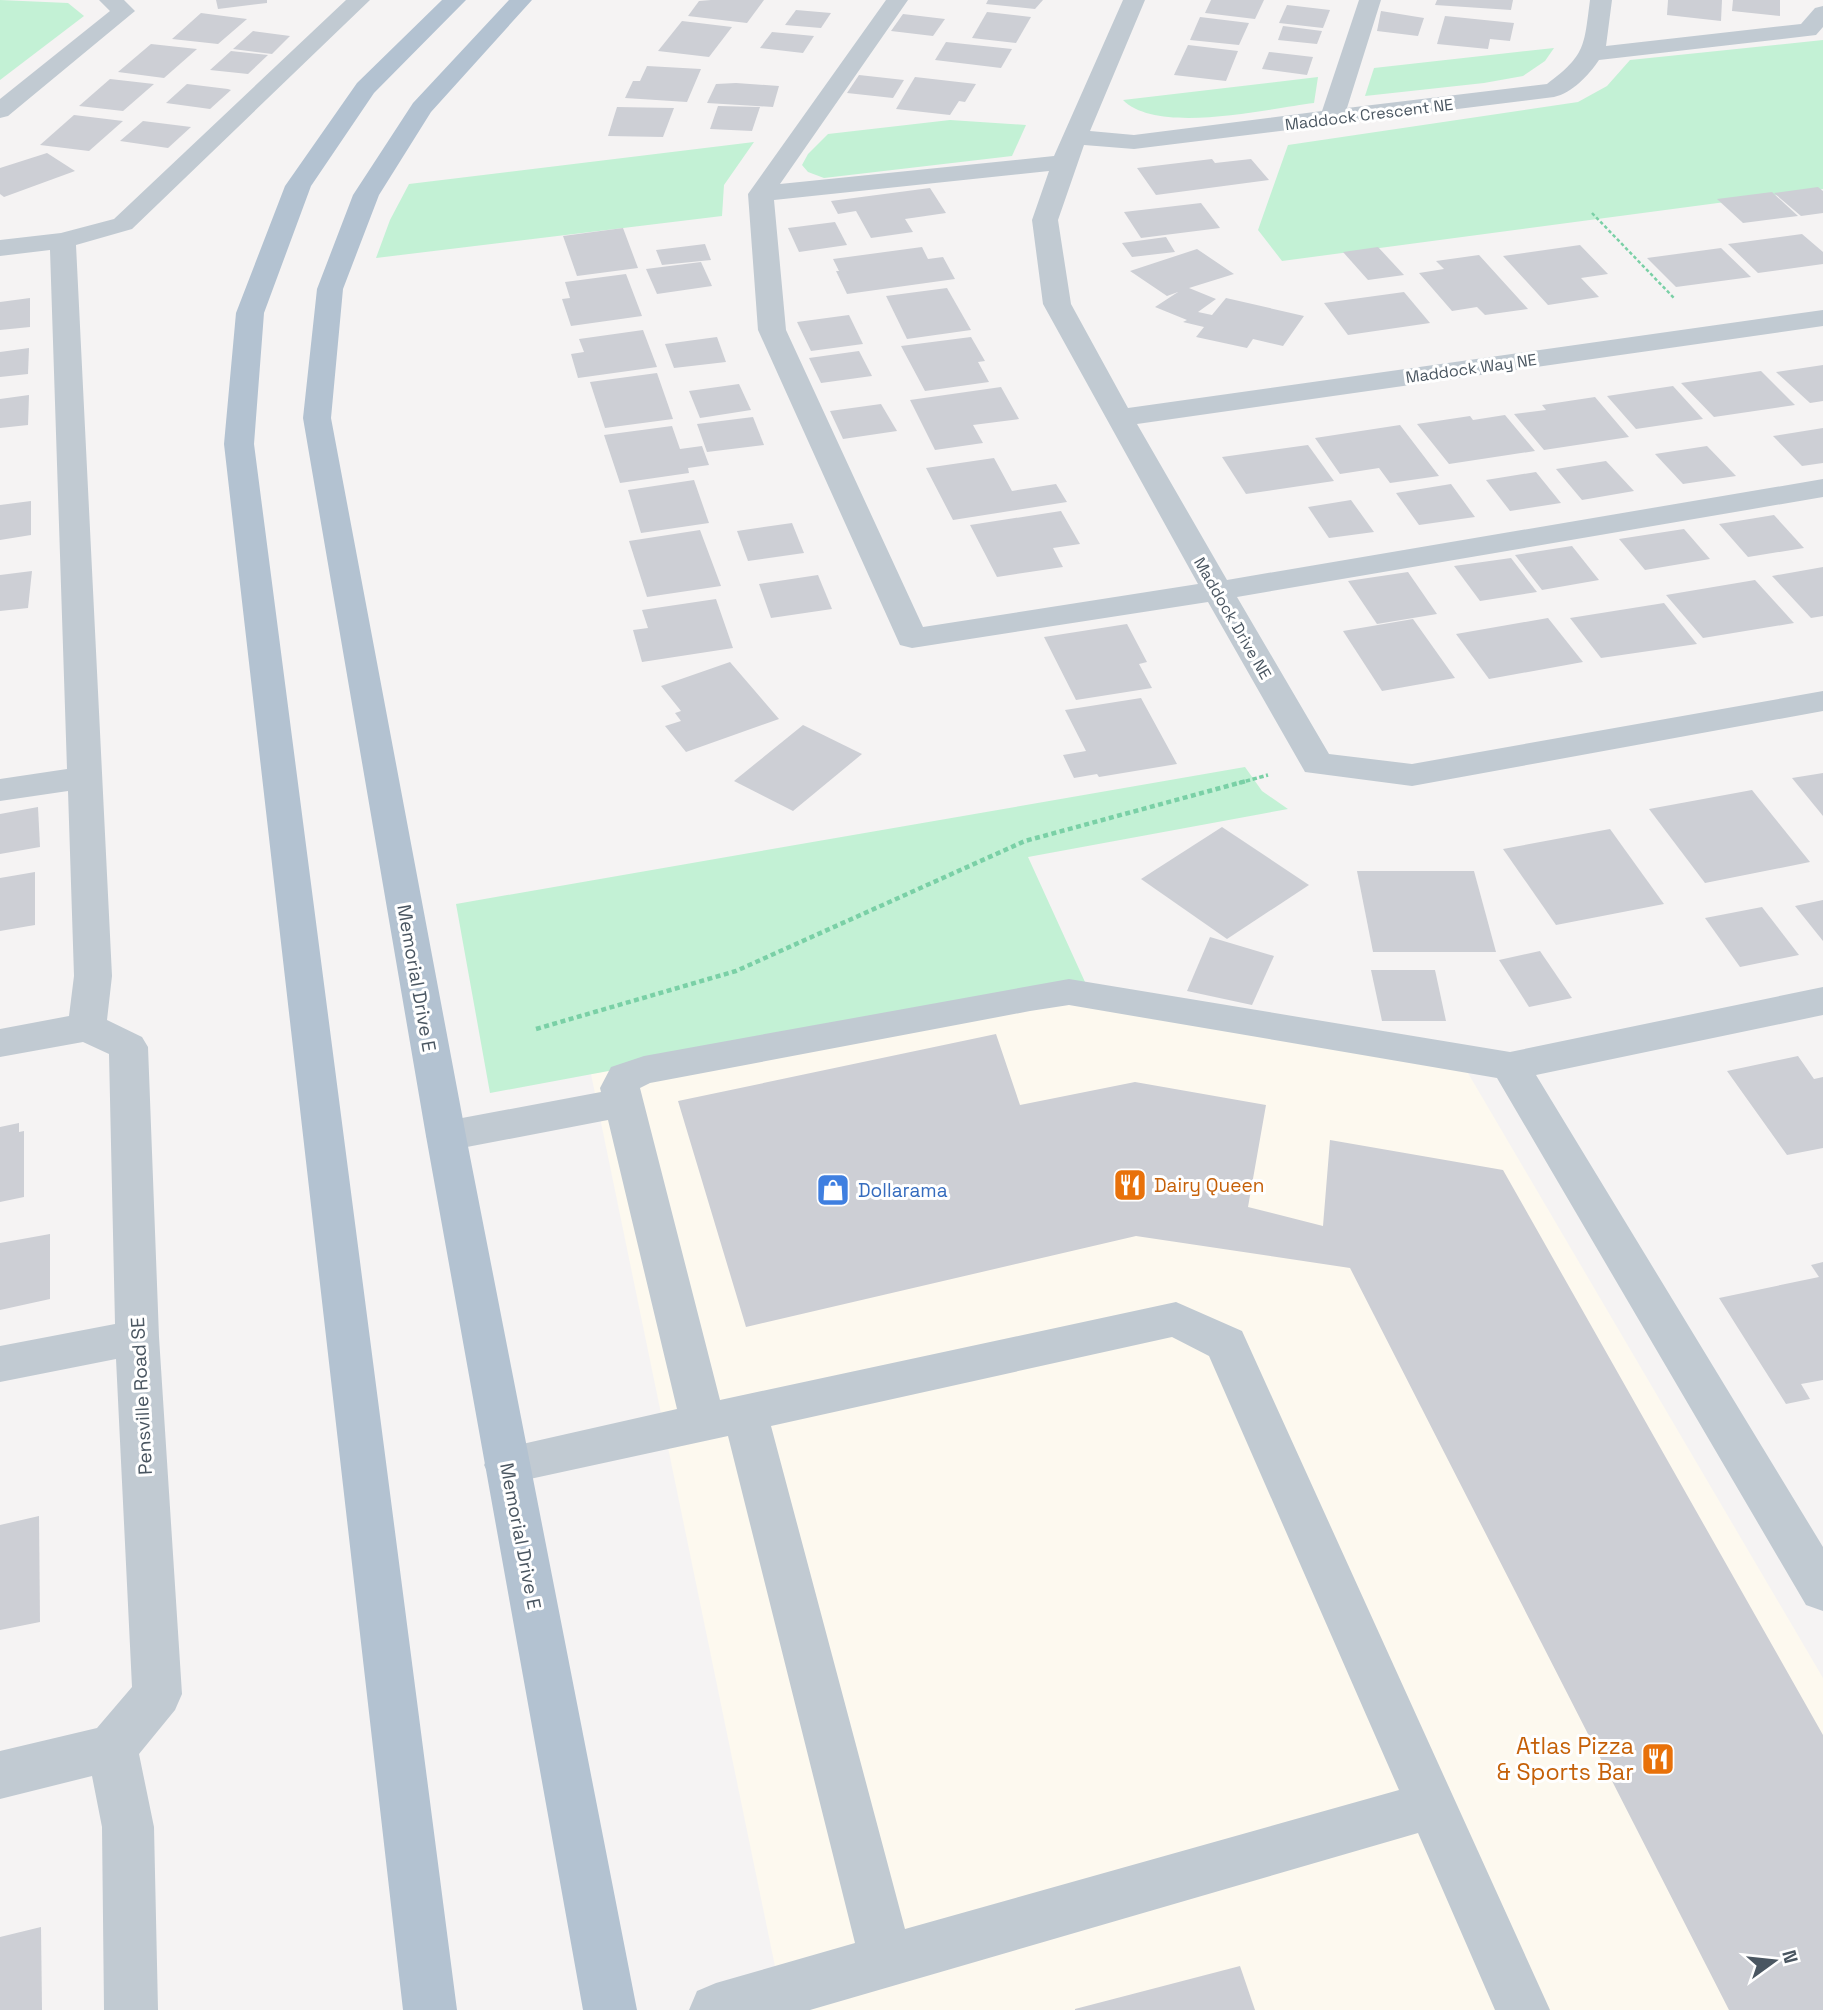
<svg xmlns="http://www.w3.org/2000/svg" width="1823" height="2010" font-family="'Space Grotesk',sans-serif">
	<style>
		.commercial { fill: #fdf9ef }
		.green { fill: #c3f1d5 }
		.building { fill: #cdcfd5 }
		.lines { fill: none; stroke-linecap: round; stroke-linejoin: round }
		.path-far2 { stroke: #7ad0a6; stroke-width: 2.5; stroke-dasharray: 3.5 2.5; stroke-linecap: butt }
		.path-far1 { stroke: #7ad0a6; stroke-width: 3.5; stroke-dasharray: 4.5 2.5; stroke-linecap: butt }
		.path { stroke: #7ad0a6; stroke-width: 4.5; stroke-dasharray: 5 3.5; stroke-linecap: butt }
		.minor { fill: #c1cad2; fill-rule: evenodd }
		.major { fill: #b3c2d1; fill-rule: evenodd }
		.labels { text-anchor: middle; stroke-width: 6; stroke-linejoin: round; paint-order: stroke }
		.far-street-label { font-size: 16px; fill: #4a5661; stroke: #fff }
		.street-label { font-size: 19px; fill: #4a5661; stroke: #fff }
		.food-label { font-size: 19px; fill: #c56008; stroke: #fff; text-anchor: start }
		.shop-label { font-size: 19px; fill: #366cbe; stroke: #fff; text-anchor: start }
		.near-food-label { font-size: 23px; fill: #c56008; stroke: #fff; text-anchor: end }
	</style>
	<rect width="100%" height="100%" fill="#f5f3f3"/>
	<!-- commercial -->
	<path class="commercial" d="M1066,985L1465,1068L1823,1678V2010H784L591,1074Z"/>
	<!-- green -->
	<g class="green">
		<path d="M0,0L68,3L84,16L0,80Z"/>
		<path d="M1823,40V189L1282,261L1258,230L1288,145L1578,102L1607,86L1630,60Z"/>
		<path d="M1554,48L1545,61L1523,76L1484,83L1365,96L1374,68Z"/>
		<path d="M1318,77L1314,103C1266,109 1158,135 1123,100Z"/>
		<path d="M950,120L1026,125L1012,156L824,178L808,172L802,165L808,154L828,134Z"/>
		<path d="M754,142L724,185L722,216L376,258L390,220L409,184Z"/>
		<path d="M1245,767L1262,791L1288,809L1028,857L1085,982L490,1093L456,904Z"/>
	</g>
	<!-- building -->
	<g class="building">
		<path d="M216,0H267V3L218,9Z"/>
		<path d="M711,0H764L747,23L688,16L699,1Z"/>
		<path d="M988,0H1043L1035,9L986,4Z"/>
		<path d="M1211,0H1264L1255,19L1205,13Z"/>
		<path d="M1437,0H1513L1511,10L1435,5Z"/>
		<path d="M1668,0H1722L1721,21L1667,15Z"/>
		<path d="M1733,0H1780V16L1732,11Z"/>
		<path d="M1287,5L1330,10L1323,28L1279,23Z"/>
		<path d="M796,10L831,13L821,28L785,25Z"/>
		<path d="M1381,11L1424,18L1418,36L1377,31Z"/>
		<path d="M987,12L1005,14L1031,17L1016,43L972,38Z"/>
		<path d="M201,13L216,15L247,19L218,44L172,39Z"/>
		<path d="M903,14L945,19L933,36L891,31Z"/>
		<path d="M1445,16L1514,23L1510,41L1490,39L1488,49L1437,44Z"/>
		<path d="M1200,17L1249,23L1239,45L1190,40Z"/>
		<path d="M682,21L732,27L709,57L658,51Z"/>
		<path d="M1283,26L1322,31L1317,44L1278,40Z"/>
		<path d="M253,31L290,36L272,54L233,49Z"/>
		<path d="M772,32L814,36L803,53L760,48Z"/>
		<path d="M946,42L1012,49L1001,68L935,60Z"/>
		<path d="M151,44L197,49L164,78L118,72Z"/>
		<path d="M1188,45L1238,51L1226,81L1174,75Z"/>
		<path d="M231,51L268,55L248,74L210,70Z"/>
		<path d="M1269,52L1313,57L1307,75L1262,69Z"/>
		<path d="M647,66L701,69L687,102L625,98L633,81H640Z"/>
		<path d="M859,75L904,80L893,98L847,93Z"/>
		<path d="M915,77L976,84L965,102L959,101L950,115L896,109Z"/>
		<path d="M110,79L154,84L123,111L79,106Z"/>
		<path d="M187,84L228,89L231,90L210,109L166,103Z"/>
		<path d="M716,84L736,83L779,86L773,107L707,103Z"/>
		<path d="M718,106L760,107L752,131L710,129Z"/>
		<path d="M617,107L674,108L663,137L608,136Z"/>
		<path d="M74,115L123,121L89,151L40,145Z"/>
		<path d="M143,121L191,127L168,148L120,141Z"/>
		<path d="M47,153L75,171L4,197L0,194V168Z"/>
		<path d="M1212,159L1215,163L1251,159L1269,180L1156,195L1137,168Z"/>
		<path d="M1818,187L1823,191V213L1801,216L1774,193Z"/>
		<path d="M930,188L946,213L905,219L913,232L871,238L856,211L838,214L831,201Z"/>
		<path d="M1772,192L1798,216L1743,223L1717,199Z"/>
		<path d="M1201,203L1220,228L1141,238L1124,212Z"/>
		<path d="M835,222L847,245L799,252L788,228Z"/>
		<path d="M623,228L638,268L577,276L563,236Z"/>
		<path d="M1802,234L1823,252V264L1758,273L1728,244Z"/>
		<path d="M1166,237L1175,252L1132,257L1122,243Z"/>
		<path d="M705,244L711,260L662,265L656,250Z"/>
		<path d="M1580,245L1608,274L1581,278L1599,297L1548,305L1503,256Z"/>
		<path d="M922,247L928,259L943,257L955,279L847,294L836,271H839L833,259Z"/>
		<path d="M1378,247L1404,275L1368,280L1343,252Z"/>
		<path d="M1721,248L1751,277L1676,287L1647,258Z"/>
		<path d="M1197,249L1234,274L1189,288L1216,299L1198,312L1212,315L1226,298L1304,316L1283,346L1253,339L1247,348L1196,337L1204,327L1183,322L1187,320L1155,307L1178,292L1167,296L1130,271Z"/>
		<path d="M1479,255L1528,309L1485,315L1477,307L1452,311L1419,273L1444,269L1436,261Z"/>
		<path d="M701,262L712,286L657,294L646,269Z"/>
		<path d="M626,274L642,316L571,326L562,299L570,298L565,282Z"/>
		<path d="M947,288L971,330L907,339L886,296Z"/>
		<path d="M1404,292L1430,323L1348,335L1324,303Z"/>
		<path d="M30,298V327L0,330V302Z"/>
		<path d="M849,315L863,344L811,351L797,322Z"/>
		<path d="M643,330L657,367L578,378L571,354L584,352L579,339Z"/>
		<path d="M717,337L726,362L674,368L665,344Z"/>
		<path d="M971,337L985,361L978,362L989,382L925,391L901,346Z"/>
		<path d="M29,348L28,374L0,377V352Z"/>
		<path d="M859,351L872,376L821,383L809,358Z"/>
		<path d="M1823,365V401L1810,403L1776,372Z"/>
		<path d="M1761,371L1795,405L1714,417L1681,383Z"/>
		<path d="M657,373L673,419L605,428L590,382Z"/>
		<path d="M739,384L751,410L700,418L689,391Z"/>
		<path d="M1673,386L1703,419L1636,429L1607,396Z"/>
		<path d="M1001,387L1019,419L973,425L983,443L935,450L910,400Z"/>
		<path d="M29,395L28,425L0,428V399Z"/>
		<path d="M1595,397L1629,437L1544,450L1514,414L1546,410L1542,405Z"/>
		<path d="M881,404L897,431L843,439L830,411Z"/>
		<path d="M1505,415L1535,451L1449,464L1417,424L1470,416L1473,420Z"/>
		<path d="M753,417L764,445L707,452L697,424Z"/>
		<path d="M1400,425L1439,476L1390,483L1379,468L1340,474L1315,438Z"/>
		<path d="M672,426L680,449L702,446L709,465L688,468L689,473L620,483L604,435Z"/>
		<path d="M1823,428V463L1802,466L1773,436Z"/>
		<path d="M1308,445L1334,481L1246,494L1222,457Z"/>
		<path d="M1707,446L1736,476L1683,484L1655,454Z"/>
		<path d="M994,458L1012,491L1056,484L1067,502L953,520L926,468Z"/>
		<path d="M1606,461L1634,491L1582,500L1556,469Z"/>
		<path d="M1536,472L1561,503L1510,511L1486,480Z"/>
		<path d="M694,480L709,523L641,533L628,490Z"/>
		<path d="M1451,484L1475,517L1419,525L1396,493Z"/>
		<path d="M1351,500L1374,532L1329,538L1308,507Z"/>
		<path d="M31,501V535L0,540V505Z"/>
		<path d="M1061,511L1080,544L1053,548L1063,567L997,577L970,525Z"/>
		<path d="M1774,515L1804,548L1748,557L1719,524Z"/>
		<path d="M792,523L804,553L748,561L737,531Z"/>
		<path d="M1684,529L1710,559L1645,570L1619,539Z"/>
		<path d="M700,530L721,586L647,597L629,541Z"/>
		<path d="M1572,546L1599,580L1542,590L1515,555Z"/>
		<path d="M1511,558L1537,592L1480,601L1454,566Z"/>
		<path d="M1823,567V616L1811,618L1772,576Z"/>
		<path d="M32,571L28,608L0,611V575Z"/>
		<path d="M1408,572L1437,614L1377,624L1348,581Z"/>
		<path d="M818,575L832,609L771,618L759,584Z"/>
		<path d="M1755,580L1794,623L1703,638L1666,595Z"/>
		<path d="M716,599L733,648L642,662L633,630L648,628L642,610Z"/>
		<path d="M1664,603L1697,644L1601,658L1570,618Z"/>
		<path d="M1548,618L1583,662L1489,679L1456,634Z"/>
		<path d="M1413,619L1455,678L1382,691L1343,631Z"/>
		<path d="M1127,624L1147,662L1139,664L1152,688L1076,700L1044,637Z"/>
		<path d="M730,662L779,719L686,752L665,726L681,721L675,713L681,711L661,686Z"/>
		<path d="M1141,698L1177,764L1099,777L1097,774L1074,778L1063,755L1086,751L1065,710Z"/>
		<path d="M803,725L862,754L793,811L734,781Z"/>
		<path d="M1823,773V816L1792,778Z"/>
		<path d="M1752,790L1810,862L1705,883L1649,809Z"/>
		<path d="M38,807L40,847L0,854V814Z"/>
		<path d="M1222,827L1309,885L1227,939L1141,879Z"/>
		<path d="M1610,829L1664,904L1556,925L1503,849Z"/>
		<path d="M1357,871H1474L1496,952H1373Z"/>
		<path d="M35,872V925L0,931V878Z"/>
		<path d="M1823,900V941L1795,906Z"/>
		<path d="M1762,907L1799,955L1740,967L1705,918Z"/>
		<path d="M1210,937L1274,956L1252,1005L1187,991Z"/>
		<path d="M1540,951L1572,998L1529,1007L1499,960Z"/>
		<path d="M1371,970H1435L1446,1021H1382Z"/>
		<path d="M996,1034L1020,1105L1135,1082L1266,1105L1248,1207L1323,1226L1330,1140L1503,1170L1823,1735V2010H1729L1350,1268L1136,1236L746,1327L678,1101Z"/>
		<path d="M1798,1056L1814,1079L1823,1077V1148L1787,1155L1727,1071Z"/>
		<path d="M19,1123V1132L24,1131V1197L0,1202V1127Z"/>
		<path d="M50,1234V1299L0,1310V1243Z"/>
		<path d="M1823,1262V1380L1801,1384L1810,1399L1786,1404L1719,1298L1819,1277L1811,1265Z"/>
		<path d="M39,1516L40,1622L0,1630V1525Z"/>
		<path d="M41,1927L42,2010H0V1937Z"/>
		<path d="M1240,1966L1255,2010H1075V2009Z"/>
	</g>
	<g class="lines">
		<!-- path-far2 -->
		<path class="path-far2" d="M1592,213L1674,298"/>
		<!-- path-far1 -->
		<path class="path-far1" d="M1239,783L1268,775"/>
		<!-- path -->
		<path class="path" d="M536,1029L736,971L1025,841L1246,781"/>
		<!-- minor -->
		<g class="minor">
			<path d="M99,0H124L135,11L8,116L0,118V99L110,11Z"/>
			<path d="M346,0H370L132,229L76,245L112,976L107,1020L142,1037L148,1047L159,1337L182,1694L175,1710L139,1754L154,1827L158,2010H104L102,1827L92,1776L0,1799V1751L97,1728L132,1687L116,1359L0,1382V1346L115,1324L109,1054L83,1042L0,1057V1029L69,1016L74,976L68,791L0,801V779L67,769L50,250L0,256V240L61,233L114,219Z"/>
			<path d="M886,0H908L780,184L1054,156L1123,0H1145L1090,131L1134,135L1322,111L1359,0H1381L1347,108L1547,84C1586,55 1584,46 1590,0H1612L1606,46L1801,24L1815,8L1823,6V27L1816,35L1599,60C1589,75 1572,93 1554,97L1134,149L1084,145L1058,220L1071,304L1128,408L1823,310V326L1137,424L1227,580L1823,479V497L1237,597L1329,754L1412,764L1823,691V711L1412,786L1305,772L1208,602L912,648L900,645L758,330L748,194ZM1049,171L1032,220L1043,304L1198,584L923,627L786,330L774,200Z"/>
			<path d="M1069,979L1510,1052L1823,987V1015L1536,1075L1823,1547V1611L1806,1605L1497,1078L1069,1005L1030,1011L650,1083L640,1088L720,1400L1176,1302L1242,1331L1550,2010H1495L1418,1833L810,2010H689L697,1991L716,1983L855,1943L728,1436L507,1484L491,1479L484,1465L491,1451L677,1409L608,1120L446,1151L432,1147L426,1136L432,1125L446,1121L601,1092L600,1088L611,1067L644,1056ZM1172,1337L1209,1356L1399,1790L905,1929L771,1426Z"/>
		</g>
		<!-- major -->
		<g class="major">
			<path d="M442,0H466L374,93L311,186L264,313L254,444L457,2010H403L224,444L236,313L285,186L357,83Z"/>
			<path d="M509,0H532L431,112L379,195L343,289L331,418L466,1136L637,2010H583L426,1136L303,418L317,289L353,195L413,103Z"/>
		</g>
	</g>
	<!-- icons -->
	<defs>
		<symbol id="restaurant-square" viewBox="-11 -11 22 22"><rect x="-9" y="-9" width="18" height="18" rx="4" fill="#e8710a" stroke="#fff"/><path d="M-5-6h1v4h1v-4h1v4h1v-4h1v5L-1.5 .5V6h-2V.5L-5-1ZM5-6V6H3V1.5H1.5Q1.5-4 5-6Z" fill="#fff"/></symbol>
		<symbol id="shop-square" viewBox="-11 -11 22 22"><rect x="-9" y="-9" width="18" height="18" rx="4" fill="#3f7fe0" stroke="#fff"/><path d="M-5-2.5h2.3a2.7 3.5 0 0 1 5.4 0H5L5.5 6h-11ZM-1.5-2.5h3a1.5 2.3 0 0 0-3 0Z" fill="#fff"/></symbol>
	</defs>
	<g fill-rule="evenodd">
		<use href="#restaurant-square" x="1111" y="1166" width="38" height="38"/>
		<use href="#shop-square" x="814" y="1171" width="38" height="38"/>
		<use href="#restaurant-square" x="1639" y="1740" width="38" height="38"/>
	</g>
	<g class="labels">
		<!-- far-street labels -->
		<g class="far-street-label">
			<text transform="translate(1369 114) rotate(-7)" y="6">Maddock Crescent NE</text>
			<text transform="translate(1471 368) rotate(-8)" y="6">Maddock Way NE</text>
			<text transform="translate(1233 618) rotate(60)" y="6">Maddock Drive NE</text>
		</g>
		<!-- street labels -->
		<g class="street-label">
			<text transform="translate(417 978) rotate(80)" y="7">Memorial Drive E</text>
			<text transform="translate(141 1396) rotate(-93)" y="7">Pensville Road SE</text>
			<text transform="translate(521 1536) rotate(79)" y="7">Memorial Drive E</text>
		</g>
		<!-- food labels -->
		<g class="food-label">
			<text x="1154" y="1192">Dairy Queen</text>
		</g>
		<!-- shop labels -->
		<g class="shop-label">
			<text x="858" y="1197">Dollarama</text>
		</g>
		<!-- near-food labels -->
		<g class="near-food-label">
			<text x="1634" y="1754">Atlas Pizza<tspan x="1634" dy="26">&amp; Sports Bar</tspan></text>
		</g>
	</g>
	<!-- north arrow -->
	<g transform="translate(1774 1961) rotate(75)" stroke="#ffffff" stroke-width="5" paint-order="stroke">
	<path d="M0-5L12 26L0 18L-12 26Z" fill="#4a5661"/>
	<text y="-10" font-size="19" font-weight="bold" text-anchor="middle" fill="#4a5661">N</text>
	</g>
</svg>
